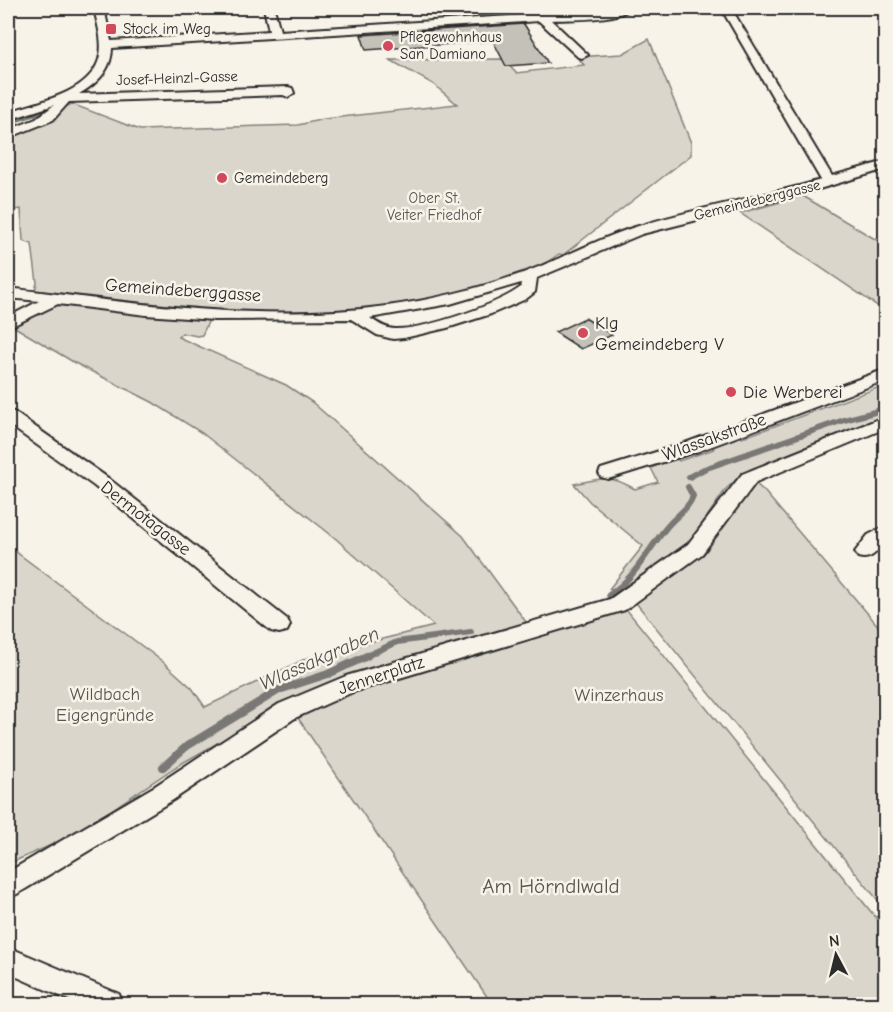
<svg xmlns="http://www.w3.org/2000/svg" width="893" height="1012" font-family="'Comic Neue',sans-serif">
	<style>
		.green { fill: #dad6cc; stroke: #82807c; stroke-width: 1.5 }
		.lines { fill: none; stroke-linecap: round; stroke-linejoin: round }
		.stream-far2 { stroke: #7a7874; stroke-width: 4 }
		.stream-far1 { stroke: #7a7874; stroke-width: 6 }
		.stream { stroke: #7a7874; stroke-width: 8 }
		.building { fill: #c4c1b9; stroke: #2b2b2b; stroke-width: 1.5 }
		.minor-casing { stroke: #2b2b2b; stroke-width: 4 }
		.minor { fill: #f7f3e8; fill-rule: evenodd }
		.poi-dot { fill: #d1495b; stroke: #f7f3e8; stroke-width: 2 }
		.labels { text-anchor: middle; stroke-width: 5; stroke-linejoin: round; paint-order: stroke }
		.far-poi-label { font-size: 15px; fill: #2b2b2b; stroke: #f7f3e8; text-anchor: start }
		.far-street-label { font-size: 15px; fill: #2b2b2b; stroke: #f7f3e8 }
		.far-park-label { font-size: 15px; fill: #575653; stroke: #f7f3e8 }
		.street-label { font-size: 18px; fill: #2b2b2b; stroke: #f7f3e8 }
		.poi-label { font-size: 18px; fill: #2b2b2b; stroke: #f7f3e8; text-anchor: start }
		.park-label { font-size: 18px; fill: #575653; stroke: #f7f3e8 }
		.water-label { font-size: 20px; font-style: italic; fill: #53524f; stroke: #f7f3e8 }
		.near-park-label { font-size: 21px; fill: #575653; stroke: #f7f3e8 }
	</style>
	<rect width="100%" height="100%" fill="#f7f3e8"/>
	<filter id="ink" filterUnits="userSpaceOnUse"><feTurbulence type="fractalNoise" baseFrequency=".0167" numOctaves="2"/><feDisplacementMap in="SourceGraphic" scale="12" xChannelSelector="R" yChannelSelector="G"/><feConvolveMatrix kernelMatrix="1 2 1 2 8 2 1 2 1" color-interpolation-filters="sRGB"/></filter>
	<g filter="url(#ink)">
		<!-- green -->
		<g class="green">
			<path d="M649,39L691,143V155L563,255L559,254C535,272 504,280 475,288C335,326 176,314 35,290L37,283L32,244L23,241L21,209L8,211V128L31,121L72,104L140,130L298,125L324,119L457,104L433,84L390,60L503,59L516,73L584,65L577,57L622,54Z"/>
			<path d="M803,196L885,245V311L740,213Z"/>
			<path d="M56,305L209,320L202,335L197,336L182,333L178,337L286,385L312,402L463,536L537,637L627,610L885,929V1004H492L298,718L356,691L400,676L290,702L177,766L74,835L8,864V546L162,661L192,688L205,707L307,658L434,626L335,538L202,433L152,402L75,363L13,326Z"/>
			<path d="M885,385V415L751,469L739,477L726,489L682,553L623,595L609,589L643,546L590,502L574,484C604,478 607,474 635,489L658,482L651,468L676,458L679,461L714,449L711,446L738,435L742,438Z"/>
			<path d="M753,481L765,492L885,634V909L636,603L704,554Z"/>
		</g>
		<g class="lines">
			<!-- stream-far2 -->
			<path class="stream-far2" d="M8,123L51,109"/>
			<!-- stream-far1 -->
			<g class="stream-far1">
				<path d="M689,477L704,469L844,420L886,409"/>
				<path d="M609,595C635,578 647,551 666,528C675,516 688,510 693,496L688,487"/>
				<path d="M364,657L397,642L471,632"/>
			</g>
			<!-- stream -->
			<path class="stream" d="M163,767L187,746L279,690L328,674L367,656"/>
		</g>
		<!-- building -->
		<g class="building">
			<path d="M524,24L548,63L506,66L493,41L366,50L361,35Z"/>
			<path d="M585,318L612,335L581,349L555,332Z"/>
		</g>
		<g class="lines">
			<defs>
				<g id="minor">
					<path d="M94,8H104L111,41L269,31L264,8H274L280,31L630,8C620,21 568,19 551,20L586,53L588,55L582,58L578,57L539,21L112,48C112,69 97,84 79,94L288,87L292,88L294,93L288,97L283,95L69,102L53,120L8,138V130L36,119L54,105L8,120V112C38,102 93,93 100,55C103,40 97,23 94,8Z"/>
					<path d="M721,8H731L832,176L886,161V169L809,192L642,234L537,278L535,292L526,299L491,314L447,328L404,338L393,339L377,335L351,319L214,320L146,315L58,304L8,328V317L39,301L8,298V288C131,303 262,323 387,306C433,300 480,288 523,273C560,260 595,240 632,228C693,208 759,198 821,180ZM521,283V287C498,305 424,330 395,329C386,329 377,323 370,318L450,304Z"/>
					<path d="M886,369V380L699,451L608,479L601,477L599,473L601,469L685,443Z"/>
					<path d="M8,411L14,412L108,478L287,619L290,625L287,631L279,633L271,631L94,486L8,424Z"/>
					<path d="M886,416V428L756,482L702,554L625,610L353,692L295,718L173,800L17,894L8,898V872L155,786L279,704L346,676L610,599L688,544L742,474Z"/>
					<path d="M886,526V543C875,551 873,561 858,557L855,552L868,535Z"/>
					<path d="M8,947L119,994L123,1004H78L8,973Z"/>
				</g>
			</defs>
			<!-- minor casing -->
			<use href="#minor" class="minor-casing"/>
			<!-- minor -->
			<use href="#minor" class="minor"/>
		</g>
	</g>
	<!-- markers -->
	<g class="poi-dot">
		<rect x="105" y="23" width="12" height="12" rx="3"/>
		<circle cx="388" cy="46" r="6"/>
		<circle cx="222" cy="178" r="6"/>
		<circle cx="583" cy="333" r="6"/>
		<circle cx="731" cy="392" r="6"/>
	</g>
	<g class="labels">
		<!-- far-poi labels -->
		<g class="far-poi-label">
			<text x="123" y="34">Stock im Weg</text>
			<text x="400" y="42">Pflegewohnhaus<tspan x="400" dy="17">San Damiano</tspan></text>
			<text x="234" y="183">Gemeindeberg</text>
		</g>
		<!-- far-street labels -->
		<g class="far-street-label">
			<text transform="translate(177 78) rotate(-2)" y="5">Josef-Heinzl-Gasse</text>
			<text transform="translate(757 200) rotate(-14)" y="5">Gemeindeberggasse</text>
		</g>
		<!-- far-park labels -->
		<g class="far-park-label">
			<text x="434" y="203">Ober St.<tspan x="434" dy="17">Veiter Friedhof</tspan></text>
		</g>
		<!-- street labels -->
		<g class="street-label">
			<text transform="translate(183 290) rotate(4)" y="6">Gemeindeberggasse</text>
			<text transform="translate(714 437) rotate(-20)" y="6">Wlassakstraße</text>
			<text transform="translate(146 518) rotate(38)" y="6">Dermotagasse</text>
			<text transform="translate(381 675) rotate(-18)" y="6">Jennerplatz</text>
		</g>
		<!-- poi labels -->
		<g class="poi-label">
			<text x="595" y="329">Klg<tspan x="595" dy="21">Gemeindeberg V</tspan></text>
			<text x="743" y="398">Die Werberei</text>
		</g>
		<!-- park labels -->
		<g class="park-label">
			<text x="105" y="700">Wildbach<tspan x="105" dy="21">Eigengründe</tspan></text>
			<text x="619" y="701">Winzerhaus</text>
		</g>
		<!-- water labels -->
		<g class="water-label">
			<text transform="translate(319 658) rotate(-24)" y="7">Wlassakgraben</text>
		</g>
		<!-- near-park labels -->
		<g class="near-park-label">
			<text x="551" y="893">Am Hörndlwald</text>
		</g>
	</g>
	<!-- margin -->
	<rect width="893" height="1012" fill="none" stroke="#f7f3e8" stroke-width="30"/>
	<rect x="15" y="15" width="863" height="982" fill="none" stroke="#2b2b2b" stroke-width="2" filter="url(#ink)"/>
	<!-- north arrow -->
	<g transform="translate(836 955) rotate(353)" stroke="#f7f3e8" stroke-width="4.5" paint-order="stroke">
	<path d="M0-4.5L10 22L0 15L-10 22Z" fill="#2b2b2b"/>
	<text y="-9" font-size="16" font-weight="bold" text-anchor="middle" fill="#2b2b2b">N</text>
	</g>
</svg>
